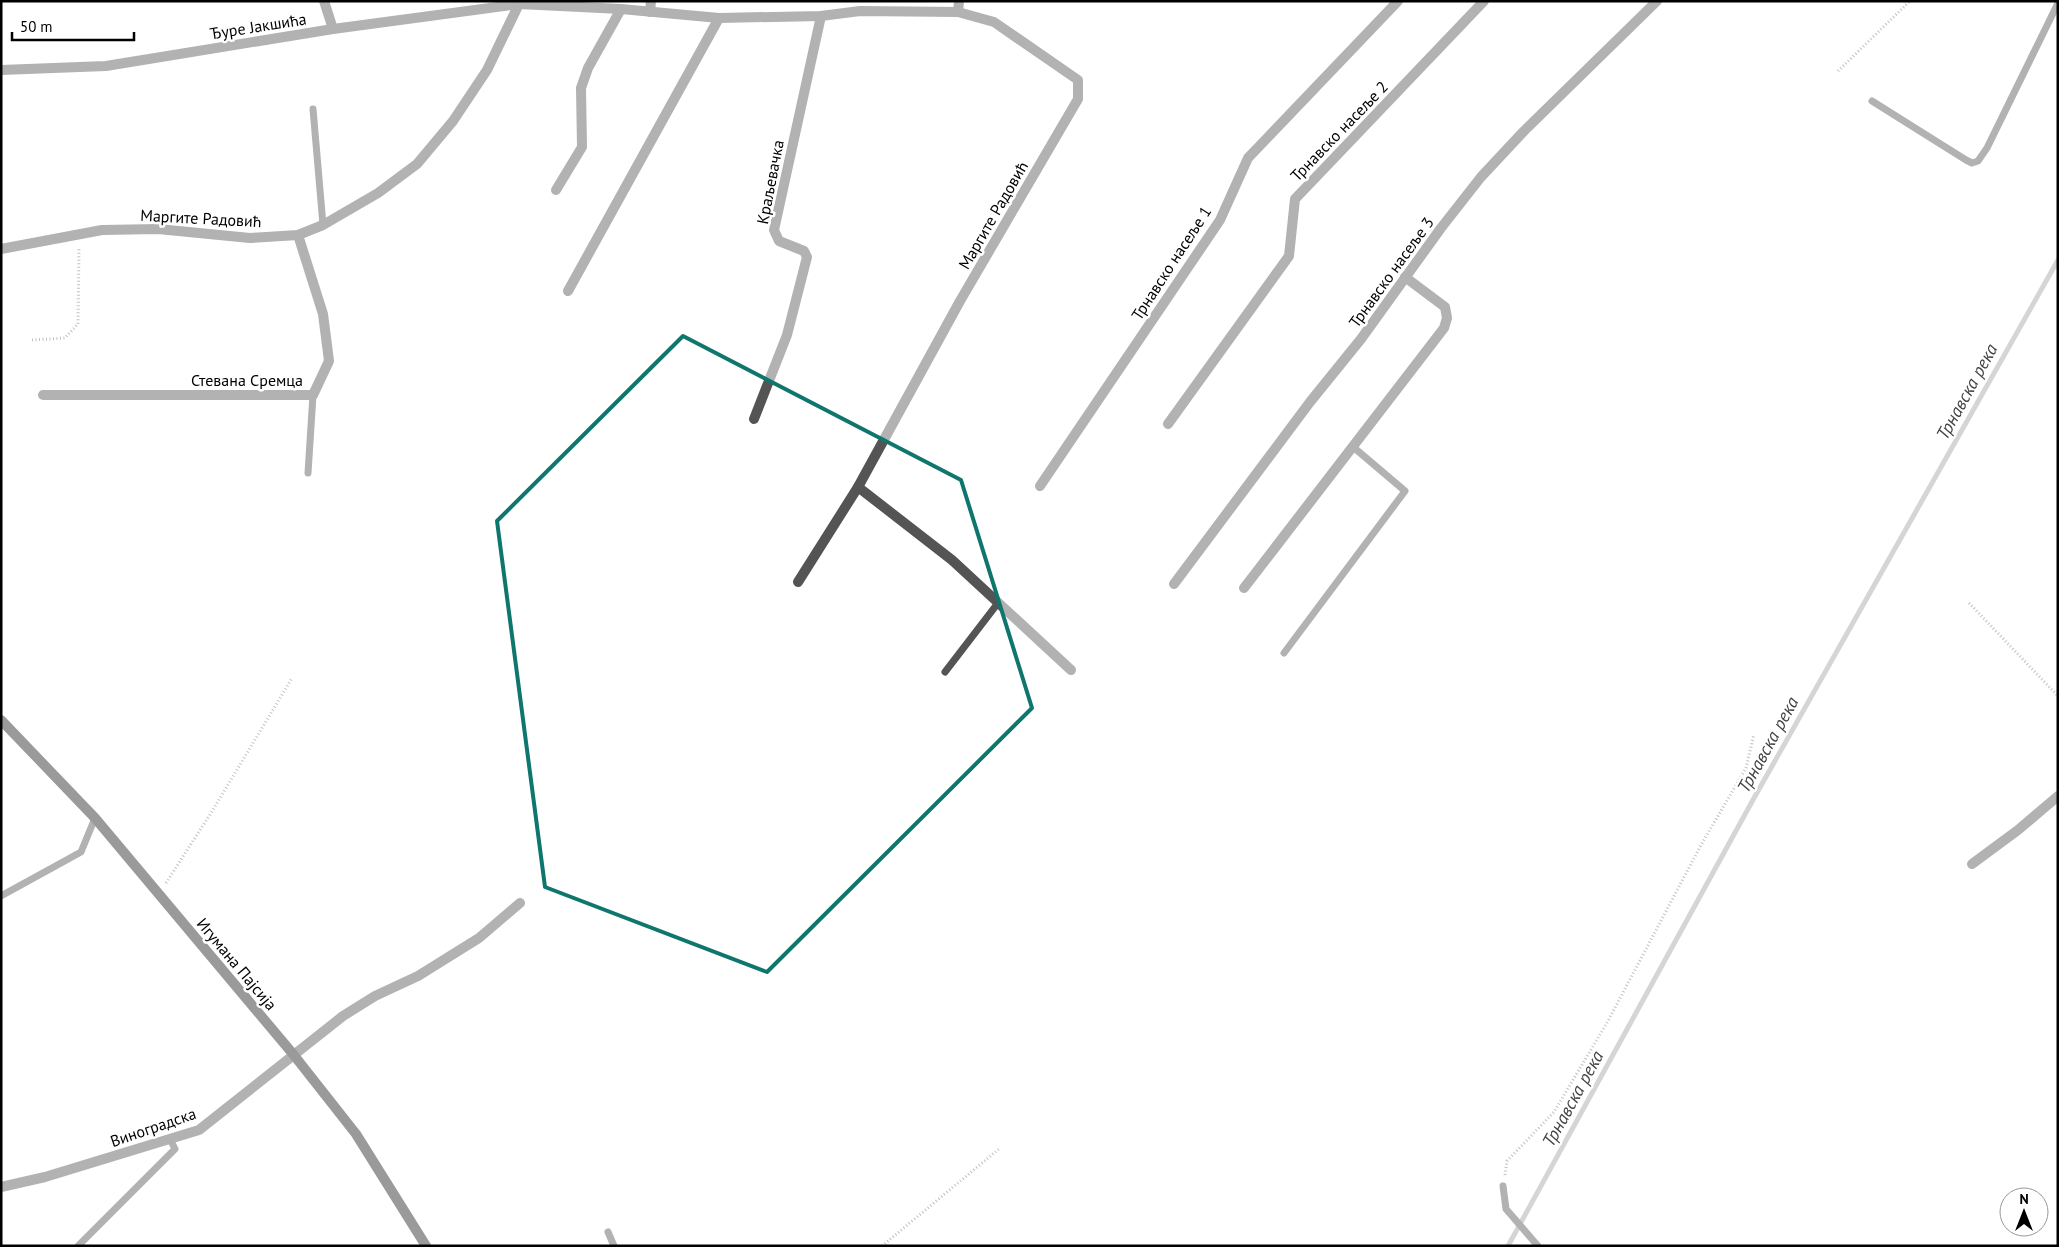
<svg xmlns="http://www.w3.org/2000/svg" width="2059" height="1247" font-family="'PT Sans',sans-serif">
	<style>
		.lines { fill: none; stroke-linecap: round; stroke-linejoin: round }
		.stream { stroke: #a2a2a2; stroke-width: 5 }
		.path { stroke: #767676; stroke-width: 3; stroke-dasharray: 1 2.5; stroke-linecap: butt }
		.lane { stroke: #545454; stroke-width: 7 }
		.street { stroke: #545454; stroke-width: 10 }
		.secondary { stroke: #212121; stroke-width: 10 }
		.marked { fill: none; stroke: #0f766e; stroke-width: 4; stroke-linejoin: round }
		.labels { text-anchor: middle; stroke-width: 5; stroke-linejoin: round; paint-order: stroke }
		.street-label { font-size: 16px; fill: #000; stroke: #fff }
		.water-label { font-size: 18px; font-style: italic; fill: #434343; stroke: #fff }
	</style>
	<rect width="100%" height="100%" fill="#fff"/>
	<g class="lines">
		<!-- stream -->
		<path class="stream" d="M1508,1246L1754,798L2058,260"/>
		<!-- path -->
		<g class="path">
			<path d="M1838,71L1910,1"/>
			<path d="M32,340L65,338L78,324L79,247"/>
			<path d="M1969,603L2058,696"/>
			<path d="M166,883L211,813L292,678"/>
			<path d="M1505,1175L1507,1161L1554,1112L1608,1021L1701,845L1746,768L1754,734"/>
			<path d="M882,1246L999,1149"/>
		</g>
		<!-- lane -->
		<g class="lane">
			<path d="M1872,101L1966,160L1972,163L1978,161L1987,148L2058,3"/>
			<path d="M313,109L323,225"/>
			<path d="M308,473L313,395"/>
			<path d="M1284,653L1405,491L1352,446"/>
			<path d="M945,672L998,603"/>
			<path d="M1,896L81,852L95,818"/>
			<path d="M1503,1186L1506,1209L1538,1246"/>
			<path d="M608,1232L614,1246"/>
			<path d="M78,1246L175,1149L170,1139"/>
		</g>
		<!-- street -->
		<g class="street">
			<path d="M324,1L333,29"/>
			<path d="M650,12L651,1"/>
			<path d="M958,12L959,1"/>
			<path d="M1,70L106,66L333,29L519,4"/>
			<path d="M556,190L582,147L581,88L588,68L621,9"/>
			<path d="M1,249L102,230L158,229L250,238L298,235L323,225L378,193L417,164L453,121L487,70L519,4L621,9L719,18L821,16L860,11L958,12L994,22L1078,80V99L960,301L858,487L798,582"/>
			<path d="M568,291L719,18"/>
			<path d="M43,395H313L329,361L323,314L298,235"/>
			<path d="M754,419L787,335L807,257L804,251L779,241L774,230L821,16"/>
			<path d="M1168,424L1289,256L1295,199L1484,1"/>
			<path d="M1040,486L1220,220L1248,158L1398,1"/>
			<path d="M858,487L952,560L1071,670"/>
			<path d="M1174,584L1310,402L1361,339L1441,228L1481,177L1524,131L1657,1"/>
			<path d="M1244,588L1444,328L1447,318L1445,307L1405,277"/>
			<path d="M1972,864L2018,830L2058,796"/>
			<path d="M1,1187L45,1177L199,1130L343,1016L375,996L418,976L479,938L520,903"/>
		</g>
		<!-- secondary -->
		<path class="secondary" d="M1,720L95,818L293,1054L356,1134L426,1246"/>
	</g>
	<!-- marked area -->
	<path d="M0 0H2059V1247H0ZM683,336L961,480L1032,708L767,972L545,887L497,521Z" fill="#fff" fill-opacity=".55" fill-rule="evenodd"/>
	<path class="marked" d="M683,336L961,480L1032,708L767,972L545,887L497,521Z"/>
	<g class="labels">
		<!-- street labels -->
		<g class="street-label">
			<text transform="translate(258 26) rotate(-9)" y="6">Ђуре Јакшића</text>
			<text transform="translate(1339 131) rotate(-46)" y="6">Трнавско насеље 2</text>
			<text transform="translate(770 182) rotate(-79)" y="6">Краљевачка</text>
			<text transform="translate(993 215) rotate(-60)" y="6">Маргите Радовић</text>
			<text transform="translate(201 218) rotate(3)" y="6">Маргите Радовић</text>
			<text transform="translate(1171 263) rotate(-57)" y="6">Трнавско насеље 1</text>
			<text transform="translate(1391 272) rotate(-54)" y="6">Трнавско насеље 3</text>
			<text x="247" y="386">Стевана Сремца</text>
			<text transform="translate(237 964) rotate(50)" y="6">Игумана Пајсија</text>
			<text transform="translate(153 1127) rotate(-19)" y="6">Виноградска</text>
		</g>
		<!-- water labels -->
		<g class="water-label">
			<text transform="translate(1967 392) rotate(-61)" y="6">Трнавска река</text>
			<text transform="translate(1768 745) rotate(-61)" y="6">Трнавска река</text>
			<text transform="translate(1573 1099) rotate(-61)" y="6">Трнавска река</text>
		</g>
	</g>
	<!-- border -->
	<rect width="2059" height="1247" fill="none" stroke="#000000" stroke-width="5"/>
	<!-- north arrow -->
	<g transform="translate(2024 1212)"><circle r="24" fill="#ffffff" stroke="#999999"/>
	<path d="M0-4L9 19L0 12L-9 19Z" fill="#000000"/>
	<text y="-8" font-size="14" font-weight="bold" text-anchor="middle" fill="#000000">N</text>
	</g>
	<!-- scale -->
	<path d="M12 32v8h122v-8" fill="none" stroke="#000000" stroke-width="2.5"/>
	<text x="20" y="32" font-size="15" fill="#000000" stroke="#ffffff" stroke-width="4" paint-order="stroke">50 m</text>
</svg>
